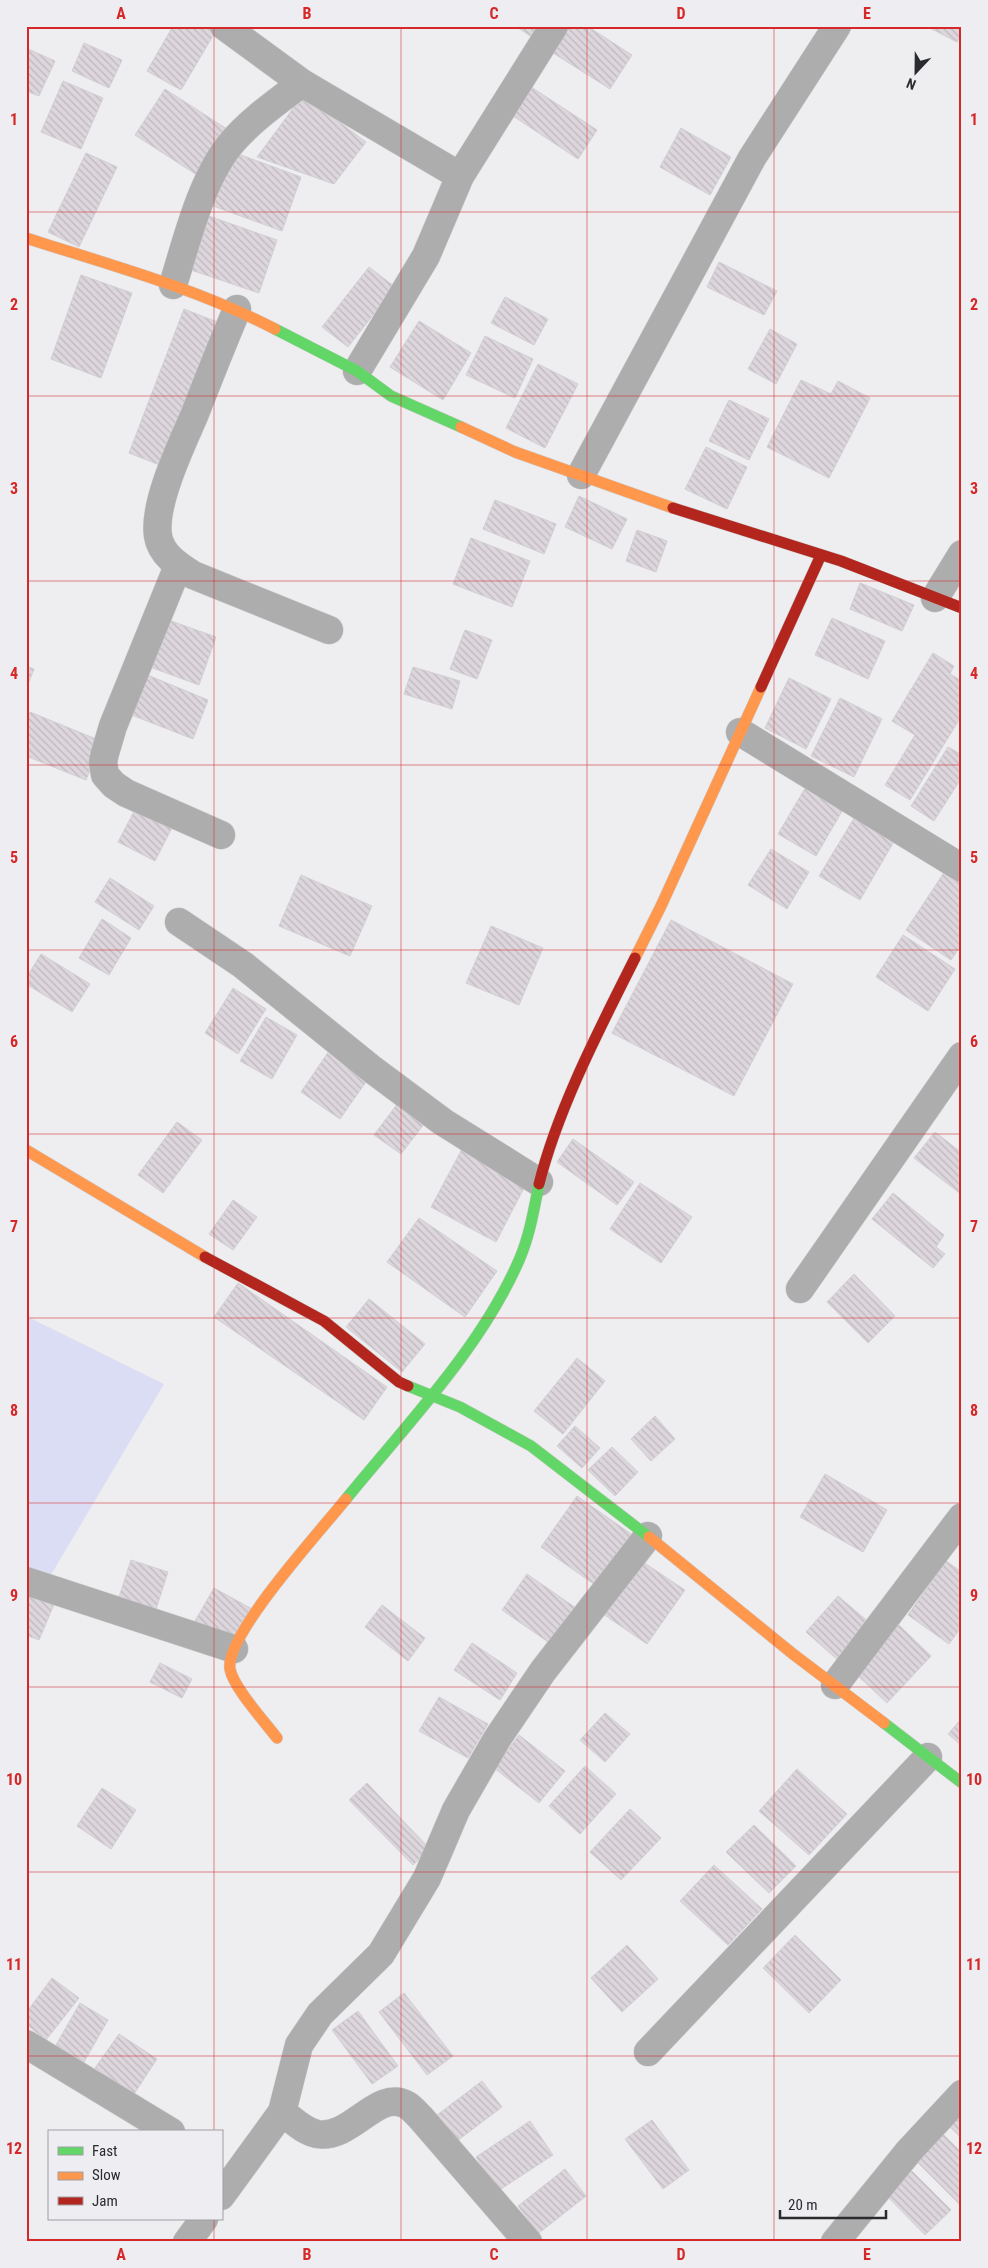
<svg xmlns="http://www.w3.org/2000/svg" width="988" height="2268" font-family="'Roboto Condensed',sans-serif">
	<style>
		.garden { fill: #dbddf5 }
		.building { fill: url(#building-back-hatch); stroke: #d0cfd1 }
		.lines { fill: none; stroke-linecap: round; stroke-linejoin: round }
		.street-casing { stroke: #cccccd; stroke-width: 29 }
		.fast-casing { stroke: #cccccd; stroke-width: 12 }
		.slow-casing { stroke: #cccccd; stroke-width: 12 }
		.jam-casing { stroke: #cccccd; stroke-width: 12 }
		.street { stroke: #adadae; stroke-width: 28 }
		.fast { stroke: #63d668; stroke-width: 11 }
		.slow { stroke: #ff974d; stroke-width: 11 }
		.jam { stroke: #b3261e; stroke-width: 11 }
		.grid { fill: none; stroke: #d62828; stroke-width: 1; stroke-opacity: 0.55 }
		.neatline { fill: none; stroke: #d62828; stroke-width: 2 }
		.grid-label { font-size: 16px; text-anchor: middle; font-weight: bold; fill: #d62828 }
	</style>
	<defs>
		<pattern id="building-back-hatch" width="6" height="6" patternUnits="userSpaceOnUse" patternTransform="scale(1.25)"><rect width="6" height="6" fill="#ded6dd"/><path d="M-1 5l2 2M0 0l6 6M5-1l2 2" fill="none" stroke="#bfb8be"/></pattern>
	</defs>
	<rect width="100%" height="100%" fill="#eeeef1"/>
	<!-- garden -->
	<path class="garden" d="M26,1316L164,1384L42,1590L26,1584Z"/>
	<!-- building -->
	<g class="building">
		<path d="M173,26H213L217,29L181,90L147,71Z"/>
		<path d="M515,26H547L538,41Z"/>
		<path d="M566,26H587L632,55L610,89L550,51Z"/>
		<path d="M926,26H962V33L957,42Z"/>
		<path d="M84,43L122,60L109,88L72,71Z"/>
		<path d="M26,48L55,61L39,96L26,91Z"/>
		<path d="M63,81L103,98L81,149L41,132Z"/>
		<path d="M528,85L597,130L578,159L510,114Z"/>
		<path d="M165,89L230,131L200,177L135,135Z"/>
		<path d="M303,95L366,142L334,184L257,157Z"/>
		<path d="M681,128L731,157L710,195L660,167Z"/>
		<path d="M233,152L301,177L282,231L213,206Z"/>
		<path d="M86,153L117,167L79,247L48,232Z"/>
		<path d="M203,214L277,240L259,293L185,268Z"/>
		<path d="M719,262L777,291L764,315L707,287Z"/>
		<path d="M369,267L395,287L348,347L322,327Z"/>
		<path d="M81,275L132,293L101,378L51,359Z"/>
		<path d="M505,297L548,319L534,345L491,323Z"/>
		<path d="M184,309L225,325L170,469L129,453Z"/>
		<path d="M419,321L471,353L443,400L390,367Z"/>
		<path d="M770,329L797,344L776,384L748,369Z"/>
		<path d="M485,336L533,359L515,398L466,375Z"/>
		<path d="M538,364L578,384L545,448L506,428Z"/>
		<path d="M801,380L831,394L838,381L870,398L829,478L767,447Z"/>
		<path d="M729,400L769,419L749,460L709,441Z"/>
		<path d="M706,447L747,467L727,509L685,489Z"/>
		<path d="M579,496L627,519L612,549L565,527Z"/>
		<path d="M495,500L556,524L544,554L483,529Z"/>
		<path d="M637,530L667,541L656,572L626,561Z"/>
		<path d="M471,538L530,561L512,607L453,584Z"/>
		<path d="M860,583L914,605L902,631L850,609Z"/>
		<path d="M160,617L216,637L199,685L142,664Z"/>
		<path d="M832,618L885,641L868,679L815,655Z"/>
		<path d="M465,630L492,640L477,679L450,669Z"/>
		<path d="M933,653L954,666L950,674L962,681V715L910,800L885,785L915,735L892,721Z"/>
		<path d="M26,666L34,669L26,689Z"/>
		<path d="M413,667L460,681L452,709L404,694Z"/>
		<path d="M145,674L208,700L193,739L129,714Z"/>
		<path d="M789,678L831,699L806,749L765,728Z"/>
		<path d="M840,698L882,719L854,777L811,756Z"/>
		<path d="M30,712L101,741L86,780L26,756V722Z"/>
		<path d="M948,747L962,755V777L934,821L911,806Z"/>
		<path d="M807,785L845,806L816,856L778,834Z"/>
		<path d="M139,802L176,820L155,861L118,842Z"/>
		<path d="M856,815L896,838L860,900L819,876Z"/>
		<path d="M771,849L809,872L787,909L748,885Z"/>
		<path d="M945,871L962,882V944L951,960L906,930Z"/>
		<path d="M301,875L372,906L350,956L279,926Z"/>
		<path d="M110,878L154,906L139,930L95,902Z"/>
		<path d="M102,919L131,938L109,975L79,958Z"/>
		<path d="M671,920L793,984L734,1096L612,1033Z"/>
		<path d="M491,926L543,948L519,1005L466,983Z"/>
		<path d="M903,935L955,969L928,1011L876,977Z"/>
		<path d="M41,954L90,984L72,1012L26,984V978Z"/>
		<path d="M233,988L266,1009L238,1054L205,1033Z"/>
		<path d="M266,1017L297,1035L272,1079L240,1061Z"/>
		<path d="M329,1051L368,1079L340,1119L301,1092Z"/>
		<path d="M404,1095L431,1115L401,1154L374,1135Z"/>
		<path d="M177,1122L202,1140L163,1193L138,1175Z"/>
		<path d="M935,1132L962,1153V1195L914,1158Z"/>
		<path d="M573,1139L634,1182L617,1205L557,1162Z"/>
		<path d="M463,1147L526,1184L496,1242L431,1207Z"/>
		<path d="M640,1183L692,1217L661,1263L610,1229Z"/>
		<path d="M893,1193L944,1235L936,1247L945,1254L933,1268L872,1219Z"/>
		<path d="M233,1200L257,1217L233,1250L209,1234Z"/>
		<path d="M419,1218L497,1271L465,1317L387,1262Z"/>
		<path d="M854,1274L895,1316L868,1343L827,1302Z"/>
		<path d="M238,1283L387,1387L364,1420L214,1317Z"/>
		<path d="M369,1299L425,1344L402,1372L346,1327Z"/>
		<path d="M577,1358L605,1381L563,1434L534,1411Z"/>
		<path d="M655,1416L675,1439L651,1461L631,1439Z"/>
		<path d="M575,1426L600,1448L582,1468L557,1446Z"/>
		<path d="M612,1447L638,1472L615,1496L588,1470Z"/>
		<path d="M825,1474L887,1510L863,1552L800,1517Z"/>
		<path d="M577,1496L634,1536L598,1587L541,1547Z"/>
		<path d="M131,1560L168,1572L156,1609L119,1597Z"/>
		<path d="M640,1560L685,1590L647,1644L603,1614Z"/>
		<path d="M946,1561L962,1572V1626L949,1644L908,1615Z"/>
		<path d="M527,1574L576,1608L551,1644L502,1610Z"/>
		<path d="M214,1588L252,1609L234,1643L195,1621Z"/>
		<path d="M26,1591L55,1602L39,1640L26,1635Z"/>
		<path d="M838,1596L871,1624L839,1661L806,1632Z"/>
		<path d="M382,1605L425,1638L408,1661L365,1627Z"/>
		<path d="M899,1625L931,1656L887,1703L855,1673Z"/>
		<path d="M472,1643L517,1673L500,1700L454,1670Z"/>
		<path d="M160,1663L192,1679L182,1698L150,1682Z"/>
		<path d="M439,1697L488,1724L468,1758L419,1731Z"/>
		<path d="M605,1713L630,1734L605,1762L580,1740Z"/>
		<path d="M962,1718V1746L948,1734Z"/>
		<path d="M519,1735L565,1771L539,1803L494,1768Z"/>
		<path d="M585,1766L616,1794L580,1834L549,1806Z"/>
		<path d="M797,1769L847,1814L809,1855L759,1811Z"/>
		<path d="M367,1783L430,1849L413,1865L349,1800Z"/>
		<path d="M102,1788L136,1810L111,1849L77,1826Z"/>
		<path d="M630,1809L661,1838L621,1880L590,1852Z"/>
		<path d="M754,1825L796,1866L769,1893L726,1852Z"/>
		<path d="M714,1865L762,1909L728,1945L680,1901Z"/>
		<path d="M795,1935L841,1980L809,2013L763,1968Z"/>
		<path d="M627,1945L658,1979L622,2012L591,1978Z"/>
		<path d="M52,1978L79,1998L46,2040L26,2024V2013Z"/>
		<path d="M404,1993L453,2056L427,2075L379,2012Z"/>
		<path d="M80,2003L108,2020L84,2062L56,2045Z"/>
		<path d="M358,2011L398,2066L372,2084L332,2030Z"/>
		<path d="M119,2034L157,2059L134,2094L95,2068Z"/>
		<path d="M482,2081L502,2107L457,2141L437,2115Z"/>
		<path d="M962,2107V2139L946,2123Z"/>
		<path d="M652,2120L689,2170L663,2189L625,2139Z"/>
		<path d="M530,2121L553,2155L498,2191L476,2157Z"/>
		<path d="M941,2132L962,2153L961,2206L913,2158Z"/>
		<path d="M565,2169L586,2196L539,2233L518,2206Z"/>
		<path d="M911,2170L951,2210L925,2235L886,2195Z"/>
	</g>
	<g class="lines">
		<defs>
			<g id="street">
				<path d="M224,26L302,83L460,176"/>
				<path d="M173,285C186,243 201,181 229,146C247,123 278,101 302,83"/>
				<path d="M237,309C222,345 208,380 194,416C181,446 153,504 158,536C161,555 179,566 193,575L329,630"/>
				<path d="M357,371L426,256L460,176L554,26"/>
				<path d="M581,475L752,158L837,26"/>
				<path d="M178,566L113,726L105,753L103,762L105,775L114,785L126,793L221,835"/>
				<path d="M935,598L962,554"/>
				<path d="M740,732L962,868"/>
				<path d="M179,922L243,965L373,1070L443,1122L539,1182"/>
				<path d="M800,1289L962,1056"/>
				<path d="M26,1581L234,1649"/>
				<path d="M835,1685L962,1517"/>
				<path d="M26,2044L171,2132"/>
				<path d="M648,2052L928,1757"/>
				<path d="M282,2112C293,2120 303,2131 317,2134C352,2140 377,2088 407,2105C412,2108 417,2114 421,2118L528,2242"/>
				<path d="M221,2196L282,2112L299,2045L320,2014L381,1954L427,1878L456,1810L497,1739L543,1671L648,1536"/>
				<path d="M187,2242L204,2219"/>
				<path d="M835,2242L909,2151L962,2094"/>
			</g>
			<g id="fast">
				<path d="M275,329L357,371L391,396L461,427"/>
				<path d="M408,1386L460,1407L531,1446L649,1537"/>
				<path d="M346,1499C407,1424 482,1347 520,1258C530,1234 534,1209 539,1184"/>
				<path d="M884,1723L962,1783"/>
			</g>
			<g id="slow">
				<path d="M26,238C110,265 196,288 275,329"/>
				<path d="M461,427L515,452L673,508"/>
				<path d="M635,958L661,906L761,687"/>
				<path d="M26,1150L205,1257"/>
				<path d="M649,1537L793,1654L884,1723"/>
				<path d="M277,1738C265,1722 233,1687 230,1669C224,1636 323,1528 346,1499"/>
			</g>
			<g id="jam">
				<path d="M673,508L841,561L962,608"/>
				<path d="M761,687L821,555"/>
				<path d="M539,1184C558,1108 600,1028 635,958"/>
				<path d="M205,1257L324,1321L399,1382L408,1386"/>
			</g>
		</defs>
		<!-- street casing -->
		<use href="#street" class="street-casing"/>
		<!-- fast casing -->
		<use href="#fast" class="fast-casing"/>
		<!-- slow casing -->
		<use href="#slow" class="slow-casing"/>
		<!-- jam casing -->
		<use href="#jam" class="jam-casing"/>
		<!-- street -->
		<use href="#street" class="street"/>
		<!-- fast -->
		<use href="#fast" class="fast"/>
		<!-- slow -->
		<use href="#slow" class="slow"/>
		<!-- jam -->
		<use href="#jam" class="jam"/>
	</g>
	<!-- grid -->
	<path class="grid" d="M214,26V2132M401,26V2242M587,26V2242M774,26V2242M26,212H962M26,396H962M26,581H962M26,765H962M26,950H962M26,1134H962M26,1318H962M26,1503H962M26,1687H962M26,1872H962M26,2056H962M214,2219V2242"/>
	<!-- border -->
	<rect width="988" height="2268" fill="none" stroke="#ededf2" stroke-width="55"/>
	<!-- legend -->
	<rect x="48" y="2130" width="175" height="90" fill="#ededf2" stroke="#9f9fa3"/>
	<rect x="58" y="2147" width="25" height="8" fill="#63d668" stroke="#9f9fa3"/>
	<text x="92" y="2156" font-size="15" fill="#2a2b2d">Fast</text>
	<rect x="58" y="2172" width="25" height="8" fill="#ff974d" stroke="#9f9fa3"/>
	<text x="92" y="2180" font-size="15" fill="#2a2b2d">Slow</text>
	<rect x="58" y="2197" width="25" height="8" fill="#b3261e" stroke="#9f9fa3"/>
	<text x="92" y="2206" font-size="15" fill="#2a2b2d">Jam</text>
	<!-- north arrow -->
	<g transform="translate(916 72) rotate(202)" stroke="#ededf2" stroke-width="4" paint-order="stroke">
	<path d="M0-4L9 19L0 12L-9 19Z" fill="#2a2b2d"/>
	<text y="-8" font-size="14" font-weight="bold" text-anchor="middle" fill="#2a2b2d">N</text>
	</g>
	<!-- scale -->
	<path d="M780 2210v8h106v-8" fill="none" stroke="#2a2b2d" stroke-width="2.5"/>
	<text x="788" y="2210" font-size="15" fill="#2a2b2d" stroke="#ededf2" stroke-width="4" paint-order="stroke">20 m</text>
	<rect x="28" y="28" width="932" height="2212" class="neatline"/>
	<g class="grid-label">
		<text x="121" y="19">A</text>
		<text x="307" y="19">B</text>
		<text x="494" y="19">C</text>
		<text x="681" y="19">D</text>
		<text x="867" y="19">E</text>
		<text x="14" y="125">1</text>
		<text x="974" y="125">1</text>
		<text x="14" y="310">2</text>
		<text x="974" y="310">2</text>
		<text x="14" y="494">3</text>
		<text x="974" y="494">3</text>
		<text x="14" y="679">4</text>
		<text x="974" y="679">4</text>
		<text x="14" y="863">5</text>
		<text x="974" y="863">5</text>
		<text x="14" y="1047">6</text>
		<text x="974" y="1047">6</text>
		<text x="14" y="1232">7</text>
		<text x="974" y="1232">7</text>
		<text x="14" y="1416">8</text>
		<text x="974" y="1416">8</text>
		<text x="14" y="1601">9</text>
		<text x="974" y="1601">9</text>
		<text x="14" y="1785">10</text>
		<text x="974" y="1785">10</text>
		<text x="14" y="1970">11</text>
		<text x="974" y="1970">11</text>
		<text x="14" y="2154">12</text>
		<text x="974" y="2154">12</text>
		<text x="121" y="2260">A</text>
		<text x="307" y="2260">B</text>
		<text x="494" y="2260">C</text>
		<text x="681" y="2260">D</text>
		<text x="867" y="2260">E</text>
	</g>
</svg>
